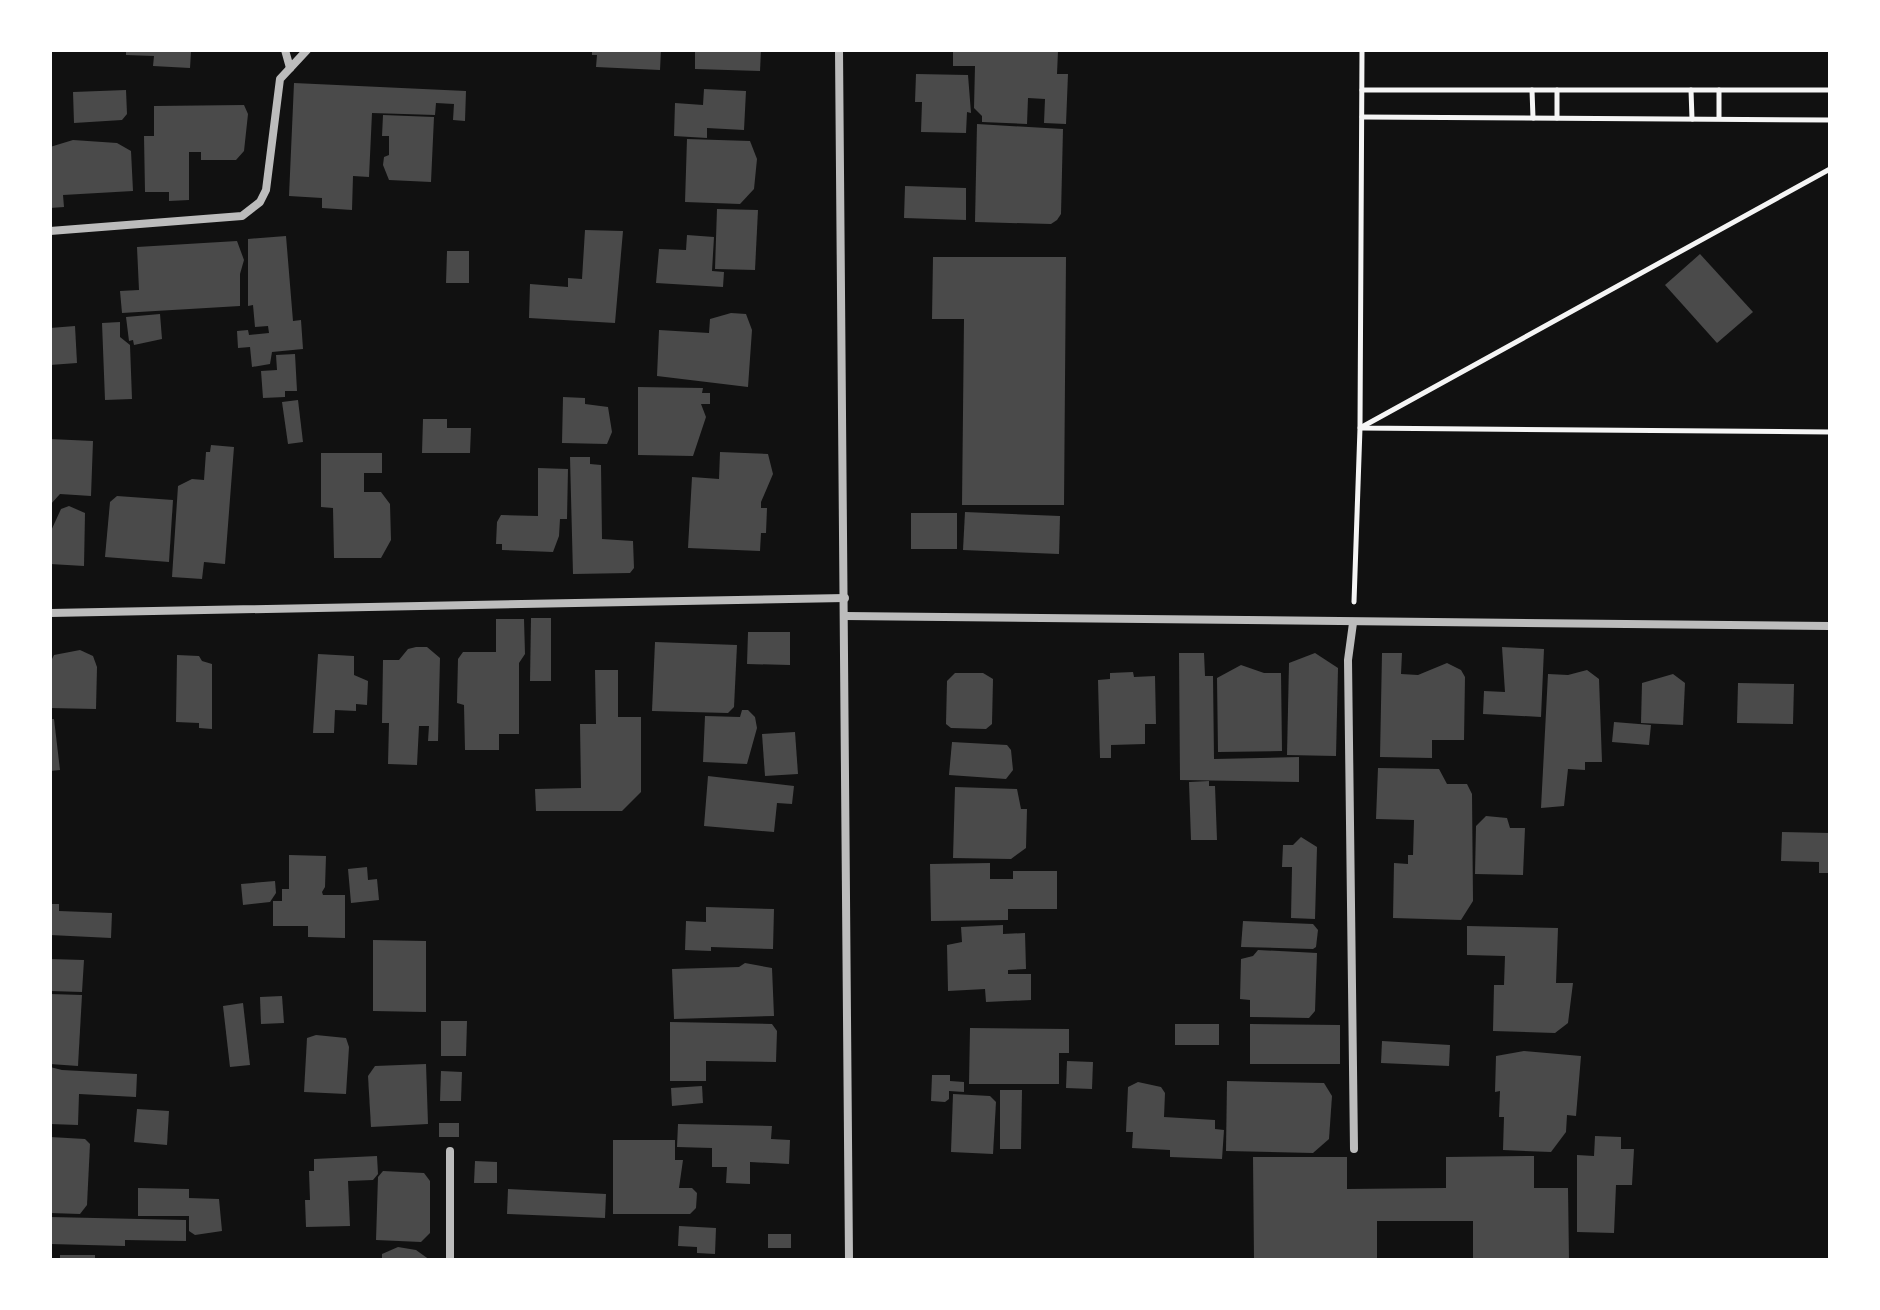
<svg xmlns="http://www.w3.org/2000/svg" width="1880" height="1310" font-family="Rubik,sans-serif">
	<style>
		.building { fill: #4a4a4a }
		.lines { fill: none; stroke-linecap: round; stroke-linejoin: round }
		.path { stroke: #f5f5f5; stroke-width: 5 }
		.minor { stroke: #bcbcbc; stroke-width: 8 }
	</style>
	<rect width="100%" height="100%" fill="#111"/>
	<!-- building -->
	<g class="building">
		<path d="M126,50H186L191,52L190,68L153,66L154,56L126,55Z"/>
		<path d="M592,50H661L660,70L596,67L597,55H592Z"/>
		<path d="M695,50H761L760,71L695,69Z"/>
		<path d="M953,50L1058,51L1057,74H1068L1066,124L1044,123L1045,99L1028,98L1027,124L982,122V116L974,108L975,66H953Z"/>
		<path d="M916,74L968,75L971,113L967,112L966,133L921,132L922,102H915Z"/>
		<path d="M294,83L466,91L465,121L453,120L454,104L436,103L435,115L372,113L369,177L353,176L352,210L322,208V198L289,196Z"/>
		<path d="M704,89L746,91L744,130L707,128V138L674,136L675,103L703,105Z"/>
		<path d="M126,90L127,114L122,120L74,123L73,92Z"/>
		<path d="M244,105L248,114L244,151L236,160H201V152H189V200L169,201V192H145L144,136H154V106Z"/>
		<path d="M383,115L434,117L431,182L389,180L383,165L384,157L389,155V136H382Z"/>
		<path d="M977,124L1063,129L1061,214L1057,220L1051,224L975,222Z"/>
		<path d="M687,139L750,141L757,159L754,189L740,204L685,202Z"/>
		<path d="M73,140L117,143L131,151L133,191L63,195L64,207L50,208V147Z"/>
		<path d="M905,186L966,188V220L904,218Z"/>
		<path d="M717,209L758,210L755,270L715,269Z"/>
		<path d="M585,230L623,231L615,323L529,318L530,284L568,287V278L582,279Z"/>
		<path d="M687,235L714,237L712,271L724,272L723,287L656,283L659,249L686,250Z"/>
		<path d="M286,236L293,321L301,320L303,349L272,352L270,364L252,367L250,347L238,348L237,331L248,330L249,335L269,333L268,326L255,327L253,305L248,306V239Z"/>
		<path d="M237,241L244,260L240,274V306L122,313L120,291L139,290L137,247Z"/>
		<path d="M447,251H469V283H446Z"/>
		<path d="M1700,254L1753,312L1717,343L1665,285Z"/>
		<path d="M933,257H1066L1064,505H962L964,319H932Z"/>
		<path d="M731,313L746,314L752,330L748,387L657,376L659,330L709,333L710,319Z"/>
		<path d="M160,314L162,339L134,345L133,340L129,341L126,317Z"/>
		<path d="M120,322V337L130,345L132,399L105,400L102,323Z"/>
		<path d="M75,326L77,363L50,365V328Z"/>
		<path d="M295,354L297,391H285V397L263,398L261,371L277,370L276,355Z"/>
		<path d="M638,387L703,388L702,393H710V404H701L706,417L693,456L638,455Z"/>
		<path d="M563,397L585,398V404L608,407L612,432L607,444L562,443Z"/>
		<path d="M298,400L303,442L288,444L282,402Z"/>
		<path d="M423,419H447V428H471L470,453H422Z"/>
		<path d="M50,439L93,441L91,496L60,494L50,505Z"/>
		<path d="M211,445L234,447L225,564L204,562L202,579L172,577L178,486L192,479L204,480L206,452H210Z"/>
		<path d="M720,452L768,454L773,474L761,502V508H767L766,533H761L760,551L688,548L692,477L719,479Z"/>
		<path d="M321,453H382V473H364V492H381L390,504L391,540L381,558H334L333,508L321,507Z"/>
		<path d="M570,457H590V464L601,465L602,539L633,541L634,568L630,573L573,574Z"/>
		<path d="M538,468L568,469L567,519H560L559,536L553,552L502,550V544H496L497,522L501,515L538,516Z"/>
		<path d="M117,496L173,500L169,562L105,557L110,502Z"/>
		<path d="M69,506L85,513L84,566L50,564V533L61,509Z"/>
		<path d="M965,512L1060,516L1059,554L963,550Z"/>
		<rect x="911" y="513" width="46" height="36"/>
		<path d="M531,618H551V681H530Z"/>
		<path d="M496,619H524L525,654L519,663V734H499V750H465L464,705L457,703L458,659L463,652H496Z"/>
		<path d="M748,632H790V665L747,664Z"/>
		<path d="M655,642L737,645L734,707L728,713L652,711Z"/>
		<path d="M416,647H427L440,658L438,741H428L429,726H419L417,765L388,764L389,723H382L383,660H399L408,649Z"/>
		<path d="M1502,647L1544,649L1541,717L1483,714L1484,691L1505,692Z"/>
		<path d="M80,650L93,656L97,667L96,709L50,708V663L54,655Z"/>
		<path d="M1179,653H1204L1205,676H1213L1214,759L1299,757V782L1180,780Z"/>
		<path d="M1315,653L1338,668L1336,756L1287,755L1289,663Z"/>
		<path d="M1382,653H1402L1401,674L1418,675L1447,663L1461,670L1465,677L1464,740H1432V758L1380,757Z"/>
		<path d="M318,654L354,656V675L368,681L367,705L356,704V711L335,710L334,733H313Z"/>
		<path d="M177,655L199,656L202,661L212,664V729L199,728V723L176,722Z"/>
		<path d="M1241,665L1264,673H1281L1282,751L1218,752L1217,678Z"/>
		<path d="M595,670H618V717H641V792L622,811H536L535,789L581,788L580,724H596Z"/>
		<path d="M1587,670L1599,679L1602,762H1585V770L1568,769L1564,806L1541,808L1548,674L1568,675Z"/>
		<path d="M1133,672L1134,677L1155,676L1156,724H1145V744L1111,745V758H1100L1098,680L1110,679V673Z"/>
		<path d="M955,673H983L993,679L992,724L986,729L951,728L946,724L947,681Z"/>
		<path d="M1673,674L1685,683L1683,725L1641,723L1642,683Z"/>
		<path d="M1738,683L1794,684L1793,724L1737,723Z"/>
		<path d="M742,710H748L755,717L757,728L747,764L703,762L705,716L740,717Z"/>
		<path d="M50,719H54L60,770L50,771Z"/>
		<path d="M1614,722L1651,725L1649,745L1612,742Z"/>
		<path d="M795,732L798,774L765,776L762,734Z"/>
		<path d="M952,742L1007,745L1011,750L1013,770L1006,779L949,775Z"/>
		<path d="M1378,768L1439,769L1447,784H1467L1472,794L1473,901L1461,920L1393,918L1394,863L1408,864V855H1413L1414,820L1376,819Z"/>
		<path d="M708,776L794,786L792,804L777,803L774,832L704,826Z"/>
		<path d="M1209,781V786H1215L1217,840H1191L1189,782Z"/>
		<path d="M955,787L1017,789L1021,809H1027L1026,848L1011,859L953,858Z"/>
		<path d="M1486,816L1507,818L1510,828H1525L1523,875L1475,874L1476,826Z"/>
		<path d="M1782,832L1830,833V873H1819V862L1781,861Z"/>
		<path d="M1301,837L1317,847L1315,919L1291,918L1292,867H1282L1283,845H1293Z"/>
		<path d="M289,855L326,856L325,887L322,892L323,895H345V938L308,937V926H273V901H282V889H289Z"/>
		<path d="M990,863V879H1013V871H1057V909H1008V920L931,921L930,864Z"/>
		<path d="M367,867L368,880L377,879L379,900L351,903L348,869Z"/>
		<path d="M275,881L276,893L270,902L243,905L241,884Z"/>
		<path d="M50,904H59V911L112,913L111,938L50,935Z"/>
		<path d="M706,907L774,909L773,949L711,947V951L685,950L686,921L706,922Z"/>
		<path d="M1243,921L1313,924L1318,930L1316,947L1313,949L1241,947Z"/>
		<path d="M1003,925V934L1025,933L1026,969L1008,970V974H1031V1000L986,1002L985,989L948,991L947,945L962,942L961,927Z"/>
		<path d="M1467,926L1558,928L1556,983H1573L1568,1023L1555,1033L1493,1031L1494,985H1504L1505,956L1467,955Z"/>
		<path d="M373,940L426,941V1012L373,1011Z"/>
		<path d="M1258,950L1317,953L1315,1011L1309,1018L1250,1017V1000L1240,999L1241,959L1253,956Z"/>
		<path d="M50,959L84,960L82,992L50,991Z"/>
		<path d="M745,963L772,968L774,1016L674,1019L672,969L739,967Z"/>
		<path d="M50,994L82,995L78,1066L50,1064Z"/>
		<path d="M282,996L284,1023L261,1024L260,997Z"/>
		<path d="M243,1003L250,1065L230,1067L223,1006Z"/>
		<path d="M441,1021H467L466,1056H441Z"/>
		<path d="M670,1022L772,1024L777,1031L776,1062L706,1061V1081H670Z"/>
		<rect x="1175" y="1024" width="44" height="21"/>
		<path d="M1250,1024L1340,1025V1064H1250Z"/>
		<path d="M970,1028L1069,1029V1053H1059V1084H969Z"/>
		<path d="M316,1035L346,1038L349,1047L346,1094L304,1092L307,1038Z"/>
		<path d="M1382,1041L1450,1045L1449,1066L1381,1063Z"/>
		<path d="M1524,1051L1581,1056L1576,1116L1567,1115L1566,1132L1551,1152L1503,1150L1504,1117H1499L1500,1091L1495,1092L1496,1056Z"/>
		<path d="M1067,1061L1093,1062L1092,1089L1066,1088Z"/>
		<path d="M426,1064L428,1124L371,1127L368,1076L375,1066Z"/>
		<path d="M50,1067L62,1070L137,1074L136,1097L79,1094L78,1125L50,1124Z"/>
		<path d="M441,1071L462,1072L461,1101H440Z"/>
		<path d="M932,1075H950V1081L964,1082V1092L949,1091V1099L945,1102L931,1101Z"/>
		<path d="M1227,1081L1324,1083L1332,1096L1329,1139L1313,1153L1226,1151Z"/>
		<path d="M1138,1082L1161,1087L1165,1093L1164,1117L1215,1120V1129L1224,1130L1222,1159L1170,1157V1150L1132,1148L1133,1132H1126L1128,1087Z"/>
		<path d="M702,1086L703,1103L672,1106L671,1088Z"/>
		<path d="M1000,1090H1022L1021,1149H1000Z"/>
		<path d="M953,1094L990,1096L996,1102L993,1154L951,1152Z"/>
		<path d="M137,1109L169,1111L167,1145L134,1142Z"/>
		<rect x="439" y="1123" width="20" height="14"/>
		<path d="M678,1124L772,1126L771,1139L790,1140L789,1164L750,1162V1184L726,1183L727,1167H712V1148L677,1147Z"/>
		<path d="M1595,1136L1621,1137V1149H1634L1632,1185H1616L1614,1233L1577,1232V1155L1594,1156Z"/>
		<path d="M50,1137L85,1139L90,1144L87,1205L80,1214L50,1213Z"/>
		<path d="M613,1140H675V1160H683L679,1188H692L697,1193L696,1208L690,1214H613Z"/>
		<path d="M377,1156L378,1174L373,1180L348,1181L350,1226L306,1227L305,1200H310L309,1171H314V1159Z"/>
		<path d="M1534,1156V1188H1568L1569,1260H1473V1221H1377V1260H1254L1253,1157H1347V1189L1446,1188V1157Z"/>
		<path d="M475,1161L497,1162V1183H474Z"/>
		<path d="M383,1171L424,1173L430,1181V1233L421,1242L376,1240L378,1177Z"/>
		<path d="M138,1188L189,1189V1198L219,1199L222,1231L195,1235L189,1231V1216H138Z"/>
		<path d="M508,1189L606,1194L605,1218L507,1214Z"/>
		<path d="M50,1217L186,1220V1241L125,1240V1246L50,1244Z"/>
		<path d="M679,1226L716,1228L715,1254L697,1253V1247L678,1246Z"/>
		<rect x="768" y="1234" width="23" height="14"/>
		<path d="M398,1247L416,1250L430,1260H382V1254Z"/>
		<rect x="60" y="1255" width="35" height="5"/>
	</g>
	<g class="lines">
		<!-- path -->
		<g class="path">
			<path d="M1362,50L1360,428L1830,432"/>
			<path d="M1362,90H1830"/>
			<path d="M1532,90L1533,118"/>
			<path d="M1557,90V118"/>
			<path d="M1691,90L1692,119"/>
			<path d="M1362,117L1830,120"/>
			<path d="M1719,118V90"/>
			<path d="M1354,602L1360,428L1830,169"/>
		</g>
		<!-- minor -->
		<g class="minor">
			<path d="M285,50L290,68"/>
			<path d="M839,50L849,1260"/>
			<path d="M50,231L242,216L260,202L266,190L280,79L307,50"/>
			<path d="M50,613L845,598"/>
			<path d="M845,616L1830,626"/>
			<path d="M1353,623L1348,660L1354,1149"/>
			<path d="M450,1151V1260"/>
		</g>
	</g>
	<!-- border -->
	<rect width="1880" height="1310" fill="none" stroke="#ffffff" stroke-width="104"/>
</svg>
